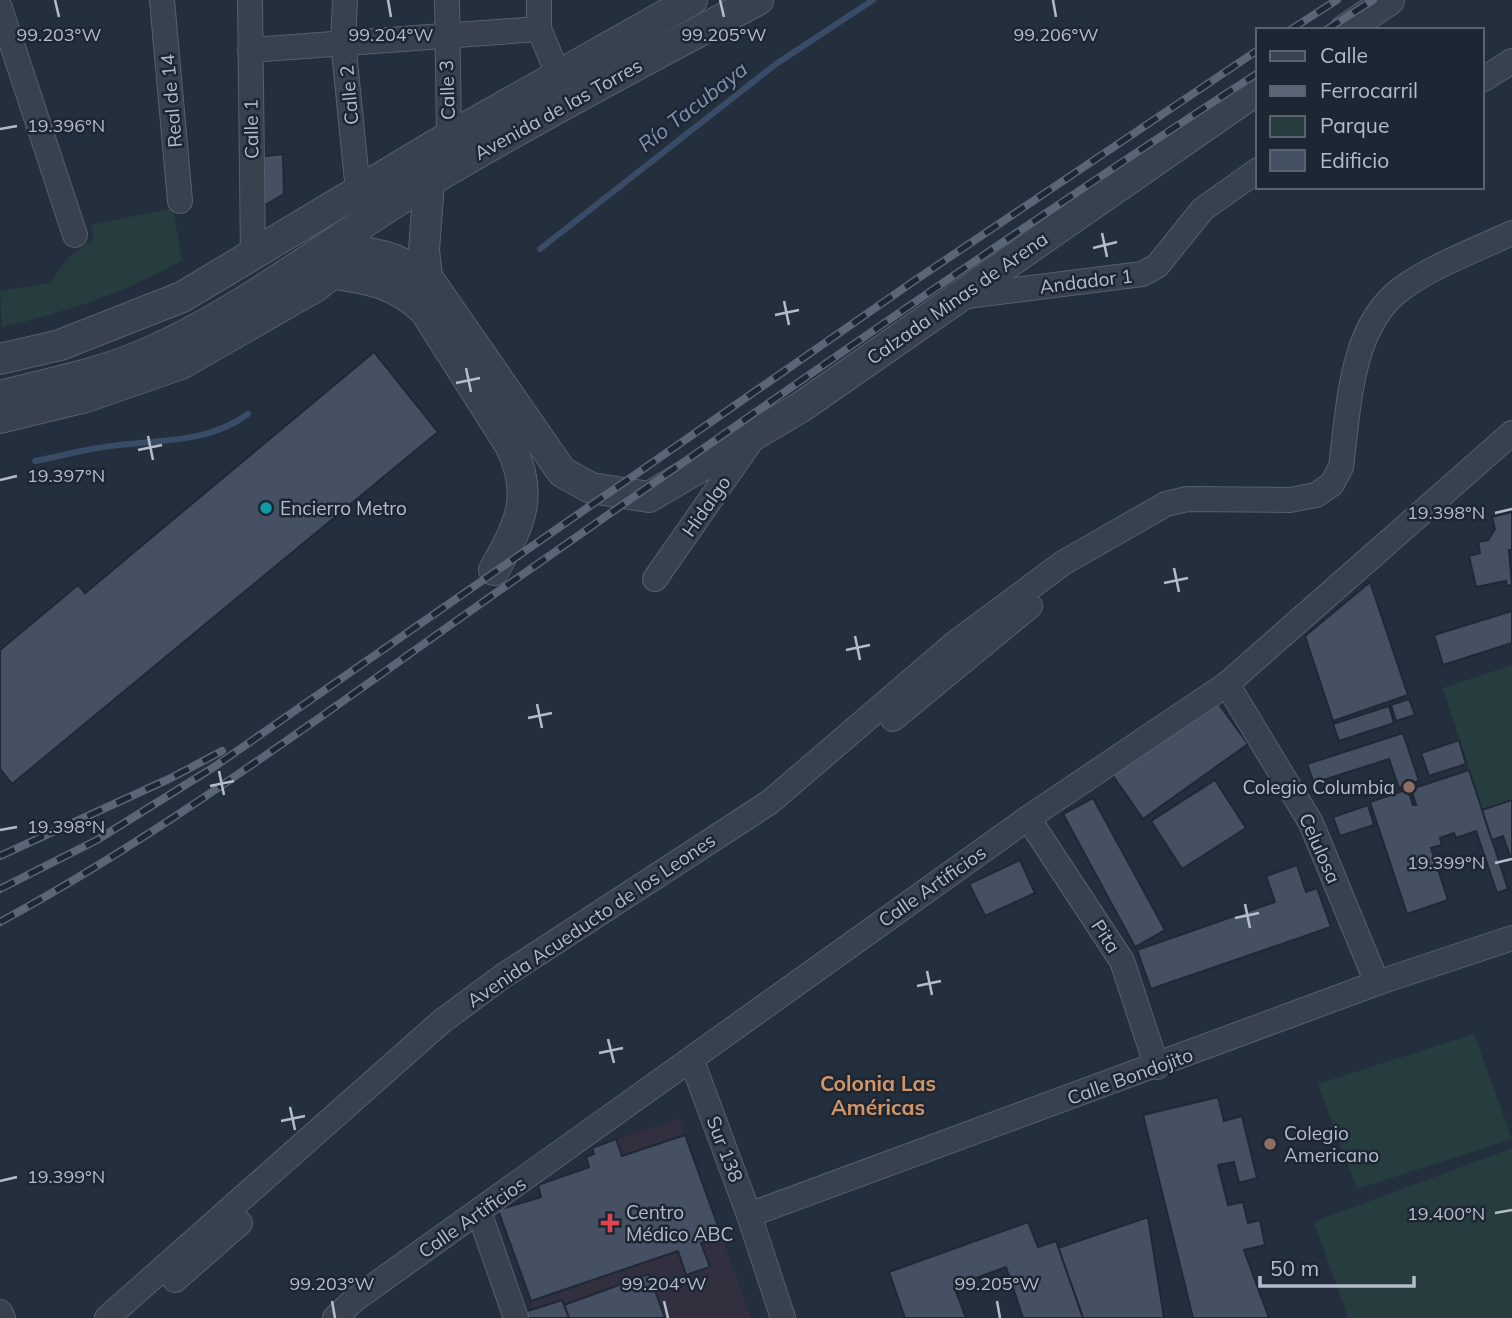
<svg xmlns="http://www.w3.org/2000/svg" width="1512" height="1318" font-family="Mulish,sans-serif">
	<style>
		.medical { fill: #32303f }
		.green { fill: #263c3f }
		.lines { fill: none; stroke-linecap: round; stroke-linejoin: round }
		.stream { stroke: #394c67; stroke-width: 6 }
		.building { fill: #455162; stroke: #1f2835; stroke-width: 2 }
		.minor-casing { stroke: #565f6c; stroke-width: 26 }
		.tertiary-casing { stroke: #565f6c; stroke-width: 32 }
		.minor { stroke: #38414e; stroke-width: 24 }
		.tertiary { stroke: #38414e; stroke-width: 30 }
		.rail-casing { stroke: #5a6575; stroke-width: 8 }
		.rail { stroke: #1d2633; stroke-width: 5; stroke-dasharray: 16; stroke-linecap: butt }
		.ticks { fill: none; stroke: #b4bcc9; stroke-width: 2.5 }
		.culture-dot { fill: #0f9aa8; stroke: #1d2633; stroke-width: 2.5 }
		.education-dot { fill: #8d6e63; stroke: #1d2633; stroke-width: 2.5 }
		.health-dot { fill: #e0444e; stroke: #1d2633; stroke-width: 2.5 }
		.labels { text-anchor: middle; stroke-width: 5; stroke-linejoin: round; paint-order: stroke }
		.street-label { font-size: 19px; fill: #b4bcc9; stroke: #1d2633 }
		.poi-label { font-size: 19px; fill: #b4bcc9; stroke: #1d2633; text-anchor: start }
		.water-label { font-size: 21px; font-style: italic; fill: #7c92b1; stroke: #1d2633 }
		.neighbourhood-label { font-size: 21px; font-weight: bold; fill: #d59563; stroke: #1d2633 }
		.ticks-label { font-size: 18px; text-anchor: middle; fill: #b4bcc9; stroke: #1d2633; stroke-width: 5; stroke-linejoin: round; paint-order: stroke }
	</style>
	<rect width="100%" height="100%" fill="#242f3e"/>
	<!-- medical -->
	<path class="medical" d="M679,1118L751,1318H536L498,1210L541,1197L538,1185L589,1167L586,1157L594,1154L592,1148Z"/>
	<!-- green -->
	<g class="green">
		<path d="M173,208L182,260C125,293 66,312 2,327L0,291L49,283L69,257L94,239L91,225Z"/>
		<path d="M1512,665V800L1482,810L1443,688Z"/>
		<path d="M1474,1034L1512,1139L1357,1189L1318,1084Z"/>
		<path d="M1512,1148V1318H1348L1314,1222Z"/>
	</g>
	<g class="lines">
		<!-- stream -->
		<g class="stream">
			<path d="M540,249L776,64L873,0"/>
			<path d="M35,461C58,457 81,450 104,447C154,439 206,445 248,414"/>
		</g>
	</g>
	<!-- building -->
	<g class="building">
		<path d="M283,154L284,194L260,208L257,157Z"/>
		<path d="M374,352L438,432L12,784L0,769V650L78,585L85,593Z"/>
		<path d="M1512,512V550H1509L1512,585L1507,586L1506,581L1476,587L1469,556L1480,553L1478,542L1488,540L1495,529L1492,517Z"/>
		<path d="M1370,582L1408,695L1333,721L1305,636Z"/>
		<path d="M1512,611V643L1443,665L1434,635Z"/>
		<path d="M1215,699L1248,744L1143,819L1111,773Z"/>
		<path d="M1409,699L1415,715L1396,721L1391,705Z"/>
		<path d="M1389,706L1394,723L1339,741L1333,724Z"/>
		<path d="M1403,733L1419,781L1399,788L1389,759L1314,783L1307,764Z"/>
		<path d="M1459,740L1466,764L1429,776L1421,753Z"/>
		<path d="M1469,770L1508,889L1497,893L1476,831L1456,838L1454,833L1440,838L1442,845L1431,848L1448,900L1407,914L1370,802L1408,789L1413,805H1416L1411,789Z"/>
		<path d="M1215,780L1246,828L1182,869L1151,821Z"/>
		<path d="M1093,798L1165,930L1135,947L1063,814Z"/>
		<path d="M1512,800V862L1503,836L1492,840L1482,810Z"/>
		<path d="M1368,805L1374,825L1340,836L1333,817Z"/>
		<path d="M1020,860L1035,893L985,916L969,884Z"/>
		<path d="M1297,865L1306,892L1317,888L1331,927L1151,989L1137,950L1275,902L1266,876Z"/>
		<path d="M1218,1097L1224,1121L1242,1116L1257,1178L1239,1183L1234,1162L1218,1165L1228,1205L1243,1202L1248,1223L1260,1220L1265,1245L1244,1250L1269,1318H1193L1143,1115Z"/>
		<path d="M685,1135L722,1237L701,1243L710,1267L686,1275L678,1251L531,1301L498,1210L541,1197L538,1185L589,1167L586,1157L594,1154L592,1148L616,1139L622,1156Z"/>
		<path d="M1148,1217L1164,1318H1083L1058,1248Z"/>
		<path d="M1028,1222L1038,1247L1056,1241L1083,1318H1023L1006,1267L954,1286L966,1318H905L889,1272Z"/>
		<path d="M649,1274L665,1318H569L564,1305Z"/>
		<path d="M562,1300L569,1318H506Z"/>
	</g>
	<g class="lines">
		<defs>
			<g id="minor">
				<path d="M162,0L180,201"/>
				<path d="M250,0L253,257"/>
				<path d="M345,0L343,41L358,191"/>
				<path d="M447,0L449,137"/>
				<path d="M539,0V29L558,74"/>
				<path d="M0,8L75,235"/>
				<path d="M250,50L539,29"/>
				<path d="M1482,80L1512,61"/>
				<path d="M959,297L1142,274L1157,266L1203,209L1258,170"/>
				<path d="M655,579L756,434"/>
				<path d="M1227,684L1311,823L1377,983"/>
				<path d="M893,719L1030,606"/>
				<path d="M1028,818L1122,961L1157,1067"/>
				<path d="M692,1061L749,1215L783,1318"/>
				<path d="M479,1212L516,1318"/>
				<path d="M749,1215L1377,983L1512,938"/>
				<path d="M175,1280L240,1223"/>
				<path d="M0,1312L3,1318"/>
				<path d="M107,1318L441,1022L503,976L770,802L955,643L1063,563L1166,504L1187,499L1290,500L1316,495L1332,484L1341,467C1349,407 1350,327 1401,289C1432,266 1478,249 1512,233"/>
				<path d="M335,1318L354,1300L1028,818L1227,684L1512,433"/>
			</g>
			<g id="tertiary">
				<path d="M1345,30L1389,0"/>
				<path d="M316,255C362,249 387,251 427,277L562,472L591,488L649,497L801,407L1258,89"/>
				<path d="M334,274C371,279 397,284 425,311L510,445C535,496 520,524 494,570"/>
				<path d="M427,277L424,250L430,169"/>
				<path d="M0,359L60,345L182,297L435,145L692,0"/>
				<path d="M0,396C46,384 94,375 138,357C240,315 334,238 428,182C536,118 647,59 758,0"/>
				<path d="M0,418L86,397L181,364L315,287L347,261L356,243"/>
			</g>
		</defs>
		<!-- minor casing -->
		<use href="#minor" class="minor-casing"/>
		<!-- tertiary casing -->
		<use href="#tertiary" class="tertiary-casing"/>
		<!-- minor -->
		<use href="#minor" class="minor"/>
		<!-- tertiary -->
		<use href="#tertiary" class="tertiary"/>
		<defs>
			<g id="rail">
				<path d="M1290,30L1337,0"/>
				<path d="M1326,30L1373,0"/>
				<path d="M0,856L171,778L222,751"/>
				<path d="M0,889L97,840L214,767L914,281L1258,50"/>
				<path d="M0,922C169,830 325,713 483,602C740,423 995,243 1258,73"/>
			</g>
		</defs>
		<!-- rail casing -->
		<use href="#rail" class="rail-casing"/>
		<!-- rail -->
		<use href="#rail" class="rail"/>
	</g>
	<!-- ticks -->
	<path class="ticks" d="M55,0L59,17M388,0L391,17M720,0L724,17M1053,0L1056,17M0,129L17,126M1102,233L1107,257M1093,248L1117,242M784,301L789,325M775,315L799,310M466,368L471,392M456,383L480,378M148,436L153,460M138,450L162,445M0,480L17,476M1495,513L1512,509M1174,568L1179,592M1164,583L1188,578M855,636L860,660M846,650L870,645M537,704L542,728M528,718L552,713M219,771L224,795M210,786L234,781M0,830L17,827M1495,863L1512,859M1245,904L1250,928M1235,918L1259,913M927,971L932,995M917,986L941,981M608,1039L614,1063M599,1053L623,1048M290,1107L295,1130M281,1121L305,1116M0,1181L17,1177M1495,1213L1512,1210M332,1301L335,1318M664,1301L668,1318M997,1301L1000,1318"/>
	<!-- markers -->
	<circle class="culture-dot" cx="266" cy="508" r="7"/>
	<g class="education-dot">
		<circle cx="1409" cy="787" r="7"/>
		<circle cx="1270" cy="1144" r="7"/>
	</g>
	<path class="health-dot" d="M606.5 1212.5h7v7h7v7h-7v7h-7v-7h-7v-7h7z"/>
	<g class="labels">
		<!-- street labels -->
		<g class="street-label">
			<text transform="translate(447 90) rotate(-92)" y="7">Calle 3</text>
			<text transform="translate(349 95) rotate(-95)" y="7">Calle 2</text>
			<text transform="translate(171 101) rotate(-95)" y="7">Real de 14</text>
			<text transform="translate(558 109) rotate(-29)" y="7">Avenida de las Torres</text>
			<text transform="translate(251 129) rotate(-91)" y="7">Calle 1</text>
			<text transform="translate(1086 281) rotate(-7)" y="7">Andador 1</text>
			<text transform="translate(957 298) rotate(-35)" y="7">Calzada Minas de Arena</text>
			<text transform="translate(706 506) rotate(-55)" y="7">Hidalgo</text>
			<text transform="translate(1320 848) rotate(66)" y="7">Celulosa</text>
			<text transform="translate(932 886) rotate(-35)" y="7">Calle Artificios</text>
			<text transform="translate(591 920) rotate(-34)" y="7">Avenida Acueducto de los Leones</text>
			<text transform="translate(1106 936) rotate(57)" y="7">Pita</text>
			<text transform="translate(1130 1076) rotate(-20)" y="7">Calle Bondojito</text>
			<text transform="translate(725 1149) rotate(69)" y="7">Sur 138</text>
			<text transform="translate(472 1217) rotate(-35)" y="7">Calle Artificios</text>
		</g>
		<!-- poi labels -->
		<g class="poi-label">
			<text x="280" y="515">Encierro Metro</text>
			<text x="1395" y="794" text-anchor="end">Colegio Columbia</text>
			<text x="1284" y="1140">Colegio<tspan x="1284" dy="22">Americano</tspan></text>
			<text x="626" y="1219">Centro<tspan x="626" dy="22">Médico ABC</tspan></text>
		</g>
		<!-- water labels -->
		<g class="water-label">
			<text transform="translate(693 107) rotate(-38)" y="7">Río Tacubaya</text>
		</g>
		<!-- neighbourhood labels -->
		<g class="neighbourhood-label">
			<text x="878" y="1091">Colonia Las<tspan x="878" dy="24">Américas</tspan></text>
		</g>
	</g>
	<g class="ticks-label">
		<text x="59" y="41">99.203°W</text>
		<text x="391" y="41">99.204°W</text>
		<text x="724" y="41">99.205°W</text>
		<text x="1056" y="41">99.206°W</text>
		<text x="66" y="132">19.396°N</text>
		<text x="66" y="482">19.397°N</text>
		<text x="1446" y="519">19.398°N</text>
		<text x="66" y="833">19.398°N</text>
		<text x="1446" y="869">19.399°N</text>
		<text x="66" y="1183">19.399°N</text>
		<text x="1446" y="1220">19.400°N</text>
		<text x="332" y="1290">99.203°W</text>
		<text x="664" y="1290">99.204°W</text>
		<text x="997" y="1290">99.205°W</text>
	</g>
	<!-- legend -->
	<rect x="1256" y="28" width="228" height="161" fill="#1d2633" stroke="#59626f" stroke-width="2"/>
	<rect x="1270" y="51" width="35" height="10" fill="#38414e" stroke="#59626f" stroke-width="2"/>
	<text x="1320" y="63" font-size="21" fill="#b4bcc9">Calle</text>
	<rect x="1270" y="86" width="35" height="10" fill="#5a6575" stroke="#59626f" stroke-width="2"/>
	<text x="1320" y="98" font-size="21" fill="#b4bcc9">Ferrocarril</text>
	<rect x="1270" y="116" width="35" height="21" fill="#263c3f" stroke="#59626f" stroke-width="2"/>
	<text x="1320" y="133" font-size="21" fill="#b4bcc9">Parque</text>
	<rect x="1270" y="150" width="35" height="21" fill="#455162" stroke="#59626f" stroke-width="2"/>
	<text x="1320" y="168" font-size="21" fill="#b4bcc9">Edificio</text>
	<!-- scale -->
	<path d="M1260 1276v10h154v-10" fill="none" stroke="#b4bcc9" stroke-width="3.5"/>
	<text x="1270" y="1276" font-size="21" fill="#b4bcc9" stroke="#1d2633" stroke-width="5" paint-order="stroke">50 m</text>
</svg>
